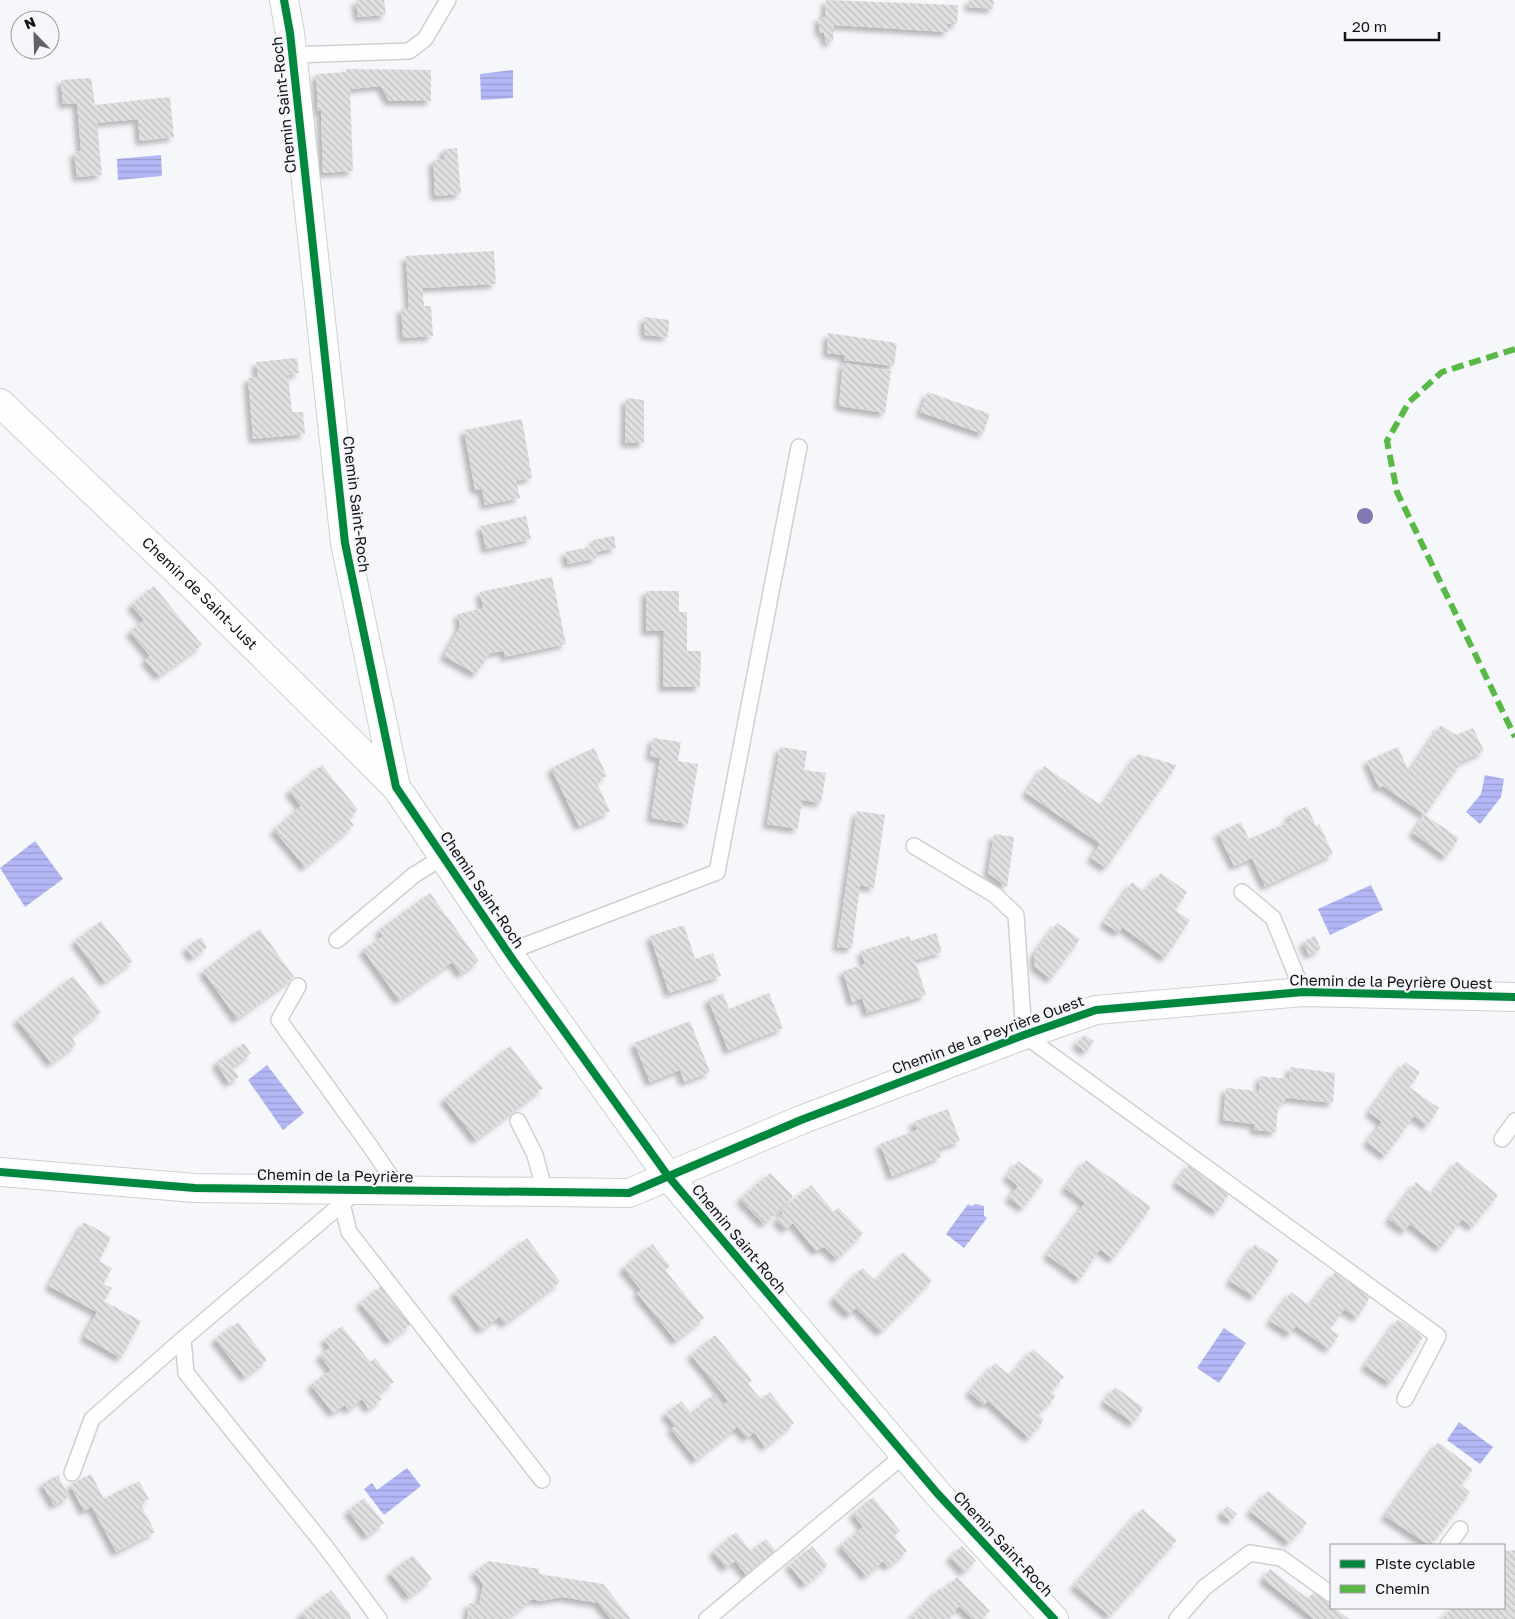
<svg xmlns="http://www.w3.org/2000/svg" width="1515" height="1619" font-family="'Golos Text',sans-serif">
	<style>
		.water { fill: url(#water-rules) }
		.building { fill: url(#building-back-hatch); filter: url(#shadow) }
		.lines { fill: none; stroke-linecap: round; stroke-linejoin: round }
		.lane-casing { stroke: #d0d0d2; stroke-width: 18 }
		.street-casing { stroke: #d0d0d2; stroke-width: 30 }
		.lane { stroke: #fefefe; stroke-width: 15 }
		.street { stroke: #fefefe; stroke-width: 28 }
		.quiet { stroke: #58b947; stroke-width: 6; stroke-dasharray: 12 6; stroke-linecap: butt }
		.cycleway-casing { stroke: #f5f6fb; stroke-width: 11 }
		.cycleway { stroke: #00873e; stroke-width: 8 }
		.tree { fill: #8378b1 }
		.labels { text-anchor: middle; stroke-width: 4.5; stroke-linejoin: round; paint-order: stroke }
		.street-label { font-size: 15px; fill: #121214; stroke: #f5f6fb }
	</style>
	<defs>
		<pattern id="water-rules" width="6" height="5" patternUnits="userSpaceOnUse" patternTransform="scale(1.25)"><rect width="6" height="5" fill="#b3b7f5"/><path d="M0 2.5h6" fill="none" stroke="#999cd1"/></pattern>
		<pattern id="building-back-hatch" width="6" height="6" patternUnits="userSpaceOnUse" patternTransform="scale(1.25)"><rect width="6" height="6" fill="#e1e0e1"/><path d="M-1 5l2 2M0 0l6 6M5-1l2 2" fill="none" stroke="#c0bfc0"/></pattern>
		<filter id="shadow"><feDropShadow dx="-4.5" dy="4.5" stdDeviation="2.5" flood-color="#0004"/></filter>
	</defs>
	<rect width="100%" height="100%" fill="#f6f7fa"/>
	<!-- water -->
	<g class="water">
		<path d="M513,70V98L481,100L480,74Z"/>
		<path d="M161,155L162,176L118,180L117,159Z"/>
		<path d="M1485,775L1504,779L1501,797L1480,824L1466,812L1481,794Z"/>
		<path d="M35,841L63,879L25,907L0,868Z"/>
		<path d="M1371,885L1383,910L1330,935L1318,909Z"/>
		<path d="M267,1065L304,1113L283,1130L248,1080Z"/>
		<path d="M968,1204L971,1206L976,1204L984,1206V1216L987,1218L964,1248L946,1234Z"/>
		<path d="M1224,1328L1246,1343L1219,1383L1197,1368Z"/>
		<path d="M1459,1422L1493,1447L1480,1464L1447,1440Z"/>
		<path d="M407,1468L421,1486L384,1515L364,1489L372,1483L377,1490Z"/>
	</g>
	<!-- building -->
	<g class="building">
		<path d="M356,0H384L386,15L358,17Z"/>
		<path d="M826,0L958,5L957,24H948V32L834,25L833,41L826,43L824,32L820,33L818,17L825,18Z"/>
		<path d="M969,0H994L993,9L969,7Z"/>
		<path d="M347,69L431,70V101H389L381,86L350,89L353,171L323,173L321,111H318L316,74L346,72Z"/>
		<path d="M91,78L95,105L170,97L174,137L140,141L138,119L97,123L102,175L77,177L74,152L81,151L77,103L63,104L61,80Z"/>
		<path d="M457,148L461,194L435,196L433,160L444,159V149Z"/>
		<path d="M494,251L496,284L422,288L424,306H431L433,336L403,338L401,308H409L406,256Z"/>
		<path d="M644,317L669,320L668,337L645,335Z"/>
		<path d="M828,333L897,343L894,366L844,360V355L827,353Z"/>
		<path d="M297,358L299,373L288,375L292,412H303L305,434L253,439L248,378L258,377L256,362Z"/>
		<path d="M843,363L891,371L885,413L839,406Z"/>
		<path d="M928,392L990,414L983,434L920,412Z"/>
		<path d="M626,398L644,400V443H625Z"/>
		<path d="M522,419L532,478L516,481L520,498L485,505L482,489L475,490L464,430Z"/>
		<path d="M526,516L531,539L486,549L481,526Z"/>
		<path d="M614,536L616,548L596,552L597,558L568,564L565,552L594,546L593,540Z"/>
		<path d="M552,577L566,644L505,657L504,651L490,653L476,674L444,656L460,627L458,614L483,608L480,592Z"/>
		<path d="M154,586L202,645L159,676L145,660L150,656L130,632L144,620L131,605Z"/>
		<path d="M646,591H679V612H687V651H701L700,687H663L664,631H646Z"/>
		<path d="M1441,725L1456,735L1473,728L1484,751L1462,761L1425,815L1383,786L1379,788L1367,761L1398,747L1409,772Z"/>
		<path d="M653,738L681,742L678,761L698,764L688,824L651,818L660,758L650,756Z"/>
		<path d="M780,747L807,751L804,770L826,773L821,803L802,800L798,829L767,824Z"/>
		<path d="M594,748L607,776L596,781L610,811L579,826L551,768Z"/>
		<path d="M1138,754L1177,765L1106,868L1091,858L1100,844L1026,793L1044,766L1102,806Z"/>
		<path d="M322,765L358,810L348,818L354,825L305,867L274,830L301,806L289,791Z"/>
		<path d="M1307,806L1316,826L1319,824L1333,854L1265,886L1252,858L1234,866L1218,833L1241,822L1249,839L1291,821L1288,816Z"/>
		<path d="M857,811L885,815L874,888L860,885L852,948L837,947Z"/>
		<path d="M1425,815L1459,838L1446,857L1413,833Z"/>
		<path d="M994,834L1014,837L1007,887L988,873Z"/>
		<path d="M1161,873L1187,892L1175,910L1190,920L1165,958L1122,927L1119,933L1104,923L1132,882L1144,891Z"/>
		<path d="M430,893L479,961L461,974L452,962L399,1000L363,950L383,936L379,930Z"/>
		<path d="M101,921L133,961L105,982L75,941Z"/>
		<path d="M1057,923L1080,939L1051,979L1035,967L1034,954Z"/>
		<path d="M684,925L695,959L713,953L721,976L669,993L650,936Z"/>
		<path d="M260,929L294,977L237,1019L203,971Z"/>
		<path d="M936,933L942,952L915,960L926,995L867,1013L862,998L852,1002L843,971L865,964L861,951L909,936L911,941Z"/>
		<path d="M1315,936L1321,949L1309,955L1303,942Z"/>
		<path d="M201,937L207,947L193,958L186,948Z"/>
		<path d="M73,976L101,1012L71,1036L76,1045L51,1063L17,1020Z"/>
		<path d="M723,993L729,1009L769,993L783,1028L728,1050L708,999Z"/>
		<path d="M690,1021L710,1072L684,1082L680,1070L650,1082L634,1043Z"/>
		<path d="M1084,1035L1094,1041L1086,1052L1076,1044Z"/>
		<path d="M244,1043L251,1054L232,1067L239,1077L229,1083L216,1063Z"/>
		<path d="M510,1046L543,1088L476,1140L444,1099Z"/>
		<path d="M1405,1062L1420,1072L1409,1087L1439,1108L1427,1126L1414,1116L1385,1156L1367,1142L1382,1122L1369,1112Z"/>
		<path d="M1290,1067L1335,1073L1333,1103L1287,1098L1278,1107L1276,1132L1254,1130L1255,1124L1223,1120L1226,1088L1259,1091L1260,1076L1289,1079Z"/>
		<path d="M948,1109L960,1141L937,1149L941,1157L892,1176L880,1144L917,1130L913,1122Z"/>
		<path d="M1086,1160L1151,1207L1113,1259L1100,1249L1080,1279L1047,1255L1085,1203L1065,1188Z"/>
		<path d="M1018,1161L1044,1180L1023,1208L1009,1198L1018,1186L1007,1177Z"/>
		<path d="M1457,1161L1498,1195L1472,1227L1462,1219L1440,1248L1410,1224L1404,1231L1389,1219L1416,1182L1432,1194Z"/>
		<path d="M1191,1162L1231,1191L1217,1212L1176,1183Z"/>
		<path d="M770,1173L793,1196L764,1224L740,1199Z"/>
		<path d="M811,1185L834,1212L838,1207L863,1233L837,1259L824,1247L816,1251L793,1223L786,1229L776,1220L783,1214L781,1210Z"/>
		<path d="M84,1222L111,1237L99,1261L112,1268L103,1284L112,1288L104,1301L141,1321L121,1358L84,1337L97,1312L49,1286Z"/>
		<path d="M527,1238L560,1282L505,1324L499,1317L481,1330L454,1293Z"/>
		<path d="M652,1244L670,1266L665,1270L704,1318L676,1341L637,1293L641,1290L623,1268Z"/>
		<path d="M1255,1244L1279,1260L1254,1297L1230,1281Z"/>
		<path d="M903,1252L932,1280L881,1332L856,1308L849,1315L833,1299L862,1268L876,1281Z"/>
		<path d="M1335,1272L1370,1297L1357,1318L1344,1309L1330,1329L1339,1335L1329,1349L1296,1326L1290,1334L1270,1321L1291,1292L1310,1306Z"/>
		<path d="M381,1286L411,1324L390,1341L360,1303Z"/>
		<path d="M1398,1319L1423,1337L1390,1383L1365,1366Z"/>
		<path d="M238,1322L267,1360L245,1377L215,1339Z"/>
		<path d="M342,1326L370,1362L375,1358L394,1382L378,1394L382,1399L369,1409L362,1399L349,1410L345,1405L333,1413L311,1385L331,1370L320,1356L330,1347L324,1340Z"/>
		<path d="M715,1335L752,1380L748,1384L761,1399L770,1392L794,1423L765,1447L754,1432L747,1438L737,1427L696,1460L671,1429L675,1426L665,1414L681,1401L691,1413L713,1395L722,1406L728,1401L691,1355Z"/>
		<path d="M1033,1349L1064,1377L1051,1391L1056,1396L1038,1415L1044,1420L1029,1438L988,1401L984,1405L969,1392L995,1363L1010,1376Z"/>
		<path d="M1115,1387L1144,1408L1133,1423L1104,1402Z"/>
		<path d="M1438,1442L1473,1469L1461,1485L1470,1492L1431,1545H1429L1385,1516Z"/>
		<path d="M91,1474L104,1499L139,1481L149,1499L140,1503L155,1532L116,1552L92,1507L84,1511L70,1485Z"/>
		<path d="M58,1475L69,1497L54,1505L42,1484Z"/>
		<path d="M1268,1491L1307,1523L1289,1543L1250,1511Z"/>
		<path d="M873,1497L900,1531L894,1536L907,1551L888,1567L883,1561L866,1576L840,1546L863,1527L853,1514Z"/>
		<path d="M364,1498L384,1523L367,1536L348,1511Z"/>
		<path d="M1227,1506L1237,1514L1231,1521L1221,1514Z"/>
		<path d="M1142,1509L1177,1540L1110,1616L1074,1586Z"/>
		<path d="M736,1532L751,1551L766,1539L778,1554L748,1577L735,1561L726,1568L713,1552Z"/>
		<path d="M812,1546L828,1565L805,1585L789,1565Z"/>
		<path d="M962,1546L976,1561L964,1572L950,1557Z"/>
		<path d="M1515,1550V1619H1442L1452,1608H1504V1551Z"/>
		<path d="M413,1555L432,1579L409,1597L390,1573Z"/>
		<path d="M489,1561L539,1569V1574L603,1584L631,1619H611L598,1603L562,1597L541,1601L532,1599L507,1619H467L469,1603L479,1605L483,1584L474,1572Z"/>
		<path d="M1270,1569L1308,1599L1314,1592L1331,1605V1608H1335L1349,1619H1314L1263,1579Z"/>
		<path d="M957,1577L990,1611L982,1619H972L959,1606L949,1619H909L940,1588L942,1591Z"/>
		<path d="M331,1590L350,1614L351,1619H305L301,1614Z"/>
	</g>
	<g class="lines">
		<defs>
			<g id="lane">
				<path d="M293,55L409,51L425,39L448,0"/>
				<path d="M914,846L995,895L1016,915L1024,1035L1438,1336L1405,1399"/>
				<path d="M1242,892L1273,918L1303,992"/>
				<path d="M337,940L414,875L443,857"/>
				<path d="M508,952L717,872L799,447"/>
				<path d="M298,986L279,1020L370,1146L400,1190"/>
				<path d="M518,1121L535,1155L545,1192"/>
				<path d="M1502,1139L1515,1121"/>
				<path d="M357,1191L183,1339L186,1373L325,1546L379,1619"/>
				<path d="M342,1204L349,1232L542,1480"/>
				<path d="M72,1473L92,1419L183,1339"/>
				<path d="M1448,1545L1460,1529"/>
				<path d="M707,1619L904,1455"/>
				<path d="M1177,1619L1205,1587L1250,1553L1281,1558L1331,1594"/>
			</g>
			<g id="street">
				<path d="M284,0L290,33L345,543L396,787L513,960L668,1176L937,1493L1054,1619"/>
				<path id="s1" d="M0,403L199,592L396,787"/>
				<path d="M0,1172L195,1188L629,1193L801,1120L1024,1035L1096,1010L1303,992L1515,997"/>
			</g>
		</defs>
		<!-- lane casing -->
		<use href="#lane" class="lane-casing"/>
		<!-- street casing -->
		<use href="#street" class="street-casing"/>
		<!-- lane -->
		<use href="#lane" class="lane"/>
		<!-- street -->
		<use href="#street" class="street"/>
		<!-- quiet -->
		<path class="quiet" d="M1515,349L1442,372L1409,402L1387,441L1397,492L1515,737"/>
		<defs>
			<g id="cycleway">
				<path d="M284,0L290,33L345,543L396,787L513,960L668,1176L937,1493L1054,1619"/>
				<path d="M0,1172L195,1188L629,1193L801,1120L1024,1035L1096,1010L1303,992L1515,997"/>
			</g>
		</defs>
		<!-- cycleway casing -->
		<use href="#cycleway" class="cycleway-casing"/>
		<!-- cycleway -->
		<use href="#cycleway" class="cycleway"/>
	</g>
	<!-- trees -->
	<circle class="tree" cx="1365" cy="516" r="8"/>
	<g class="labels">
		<!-- street labels -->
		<g class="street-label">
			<text transform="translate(284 105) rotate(-96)" y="5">Chemin Saint-Roch</text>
			<text transform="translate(356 504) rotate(83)" y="5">Chemin Saint-Roch</text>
			<text dy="5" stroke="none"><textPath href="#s1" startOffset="276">Chemin de Saint-Just</textPath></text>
			<text transform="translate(482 890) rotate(56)" y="5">Chemin Saint-Roch</text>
			<text transform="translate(1391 982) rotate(1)" y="5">Chemin de la Peyrière Ouest</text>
			<text transform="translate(988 1035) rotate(-20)" y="5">Chemin de la Peyrière Ouest</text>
			<text transform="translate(335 1176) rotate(1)" y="5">Chemin de la Peyrière</text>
			<text transform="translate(739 1239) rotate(50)" y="5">Chemin Saint-Roch</text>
			<text transform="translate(1003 1544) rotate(47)" y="5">Chemin Saint-Roch</text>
		</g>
	</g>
	<!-- legend -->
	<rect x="1330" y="1544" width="175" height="65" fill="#f5f6fb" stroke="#9a9b9f"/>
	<rect x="1340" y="1560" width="25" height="8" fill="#00873e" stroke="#9a9b9f"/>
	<text x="1375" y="1569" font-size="15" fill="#121214">Piste cyclable</text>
	<rect x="1340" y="1585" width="25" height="8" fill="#58b947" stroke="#9a9b9f"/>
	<text x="1375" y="1594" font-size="15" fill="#121214">Chemin</text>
	<!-- north arrow -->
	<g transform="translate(35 35) rotate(337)"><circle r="24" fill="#f5f6fb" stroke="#9a9b9f"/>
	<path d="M0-4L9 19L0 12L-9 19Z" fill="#626264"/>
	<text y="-8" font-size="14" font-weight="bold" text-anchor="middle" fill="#121214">N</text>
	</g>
	<!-- scale -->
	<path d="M1345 32v8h94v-8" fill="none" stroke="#121214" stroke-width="2.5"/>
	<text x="1352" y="32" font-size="15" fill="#121214" stroke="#f5f6fb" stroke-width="4" paint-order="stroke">20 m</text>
</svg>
